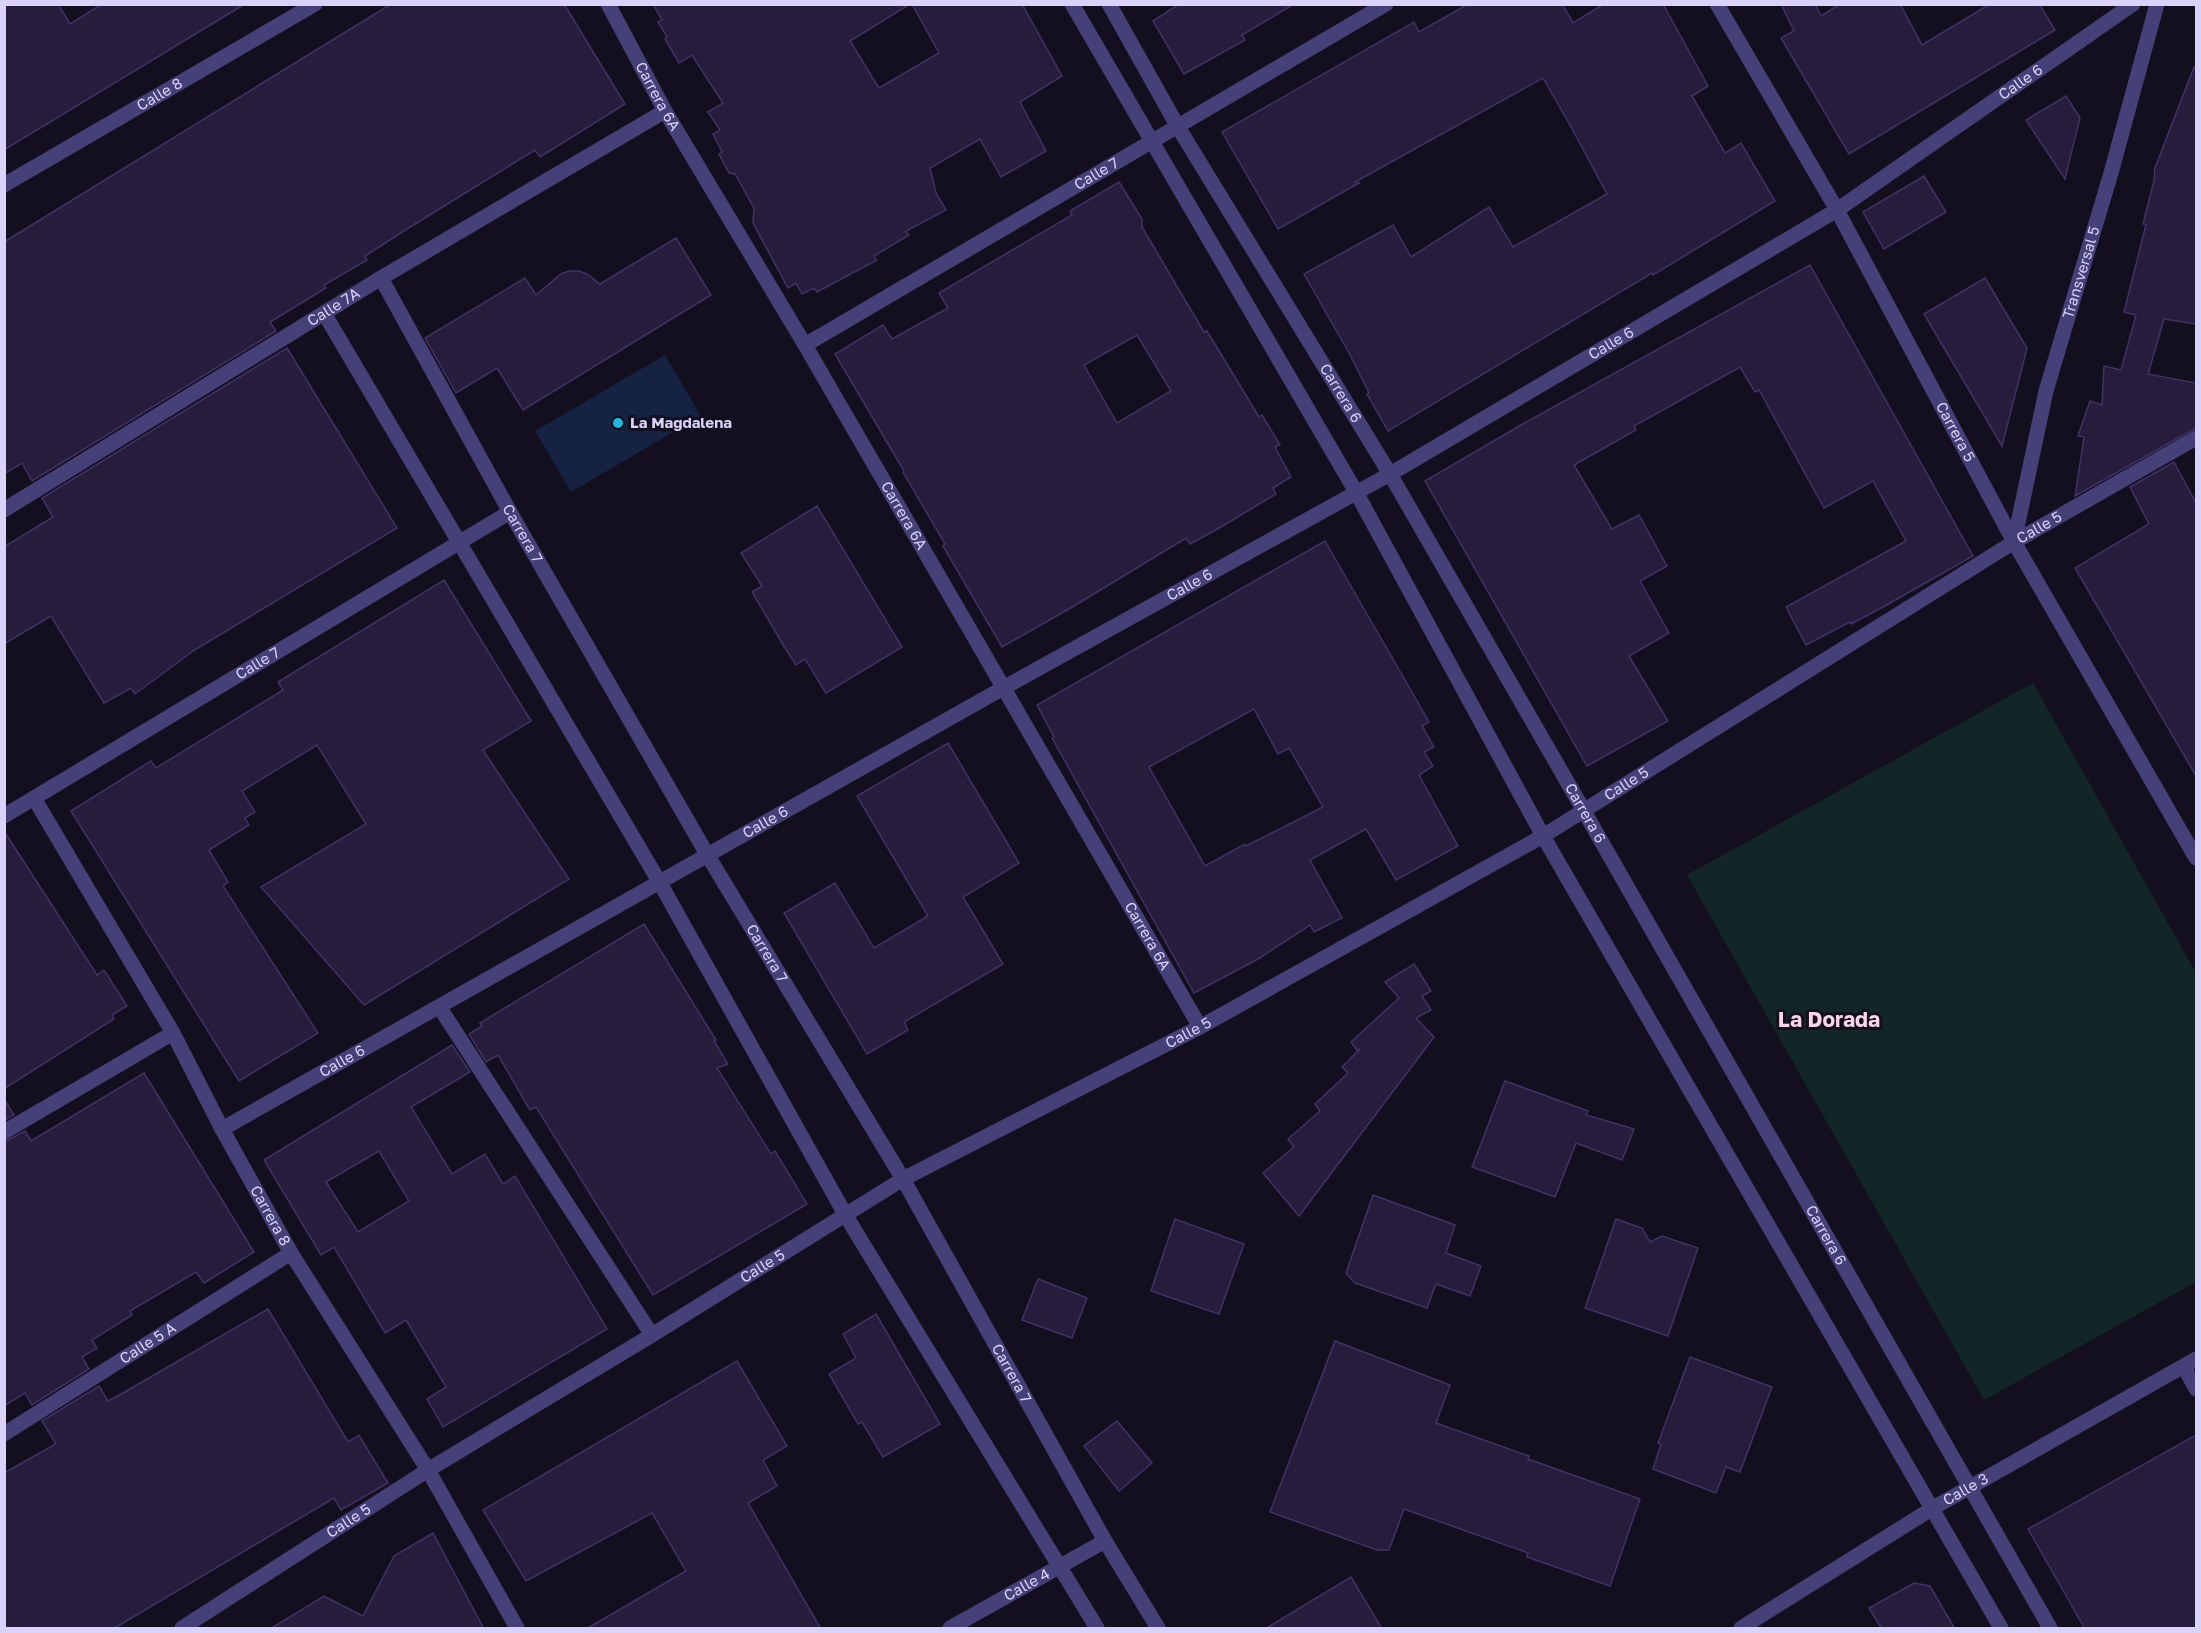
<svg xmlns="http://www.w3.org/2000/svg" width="2201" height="1633" font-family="'Golos Text',sans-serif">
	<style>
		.green { fill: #132627 }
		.water { fill: #152242 }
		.building { fill: #261d3d; stroke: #413266; stroke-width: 1.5; fill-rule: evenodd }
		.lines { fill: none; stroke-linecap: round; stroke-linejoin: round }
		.minor { stroke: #464078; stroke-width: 15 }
		.poi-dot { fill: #1cb9dc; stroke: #130f1e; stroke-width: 2 }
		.labels { text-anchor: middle; stroke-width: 6; stroke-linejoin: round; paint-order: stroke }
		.street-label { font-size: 15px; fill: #dad2f9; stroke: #130f1e }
		.poi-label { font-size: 15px; font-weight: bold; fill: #dad2f9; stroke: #130f1e; text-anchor: start }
		.district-label { font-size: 21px; font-weight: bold; fill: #fad4e9; stroke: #130f1e }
	</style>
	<rect width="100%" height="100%" fill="#130f1e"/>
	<!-- green -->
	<path class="green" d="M2033,683L2196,973V1282L1984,1400L1687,875Z"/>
	<!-- water -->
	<path class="water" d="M665,355L701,416L571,492L535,431Z"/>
	<!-- building -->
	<g class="building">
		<path d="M4,4H58L70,24L102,4H245L4,150Z"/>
		<path d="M391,4H564L625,104L540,157L535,150L407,229L365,256L367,260L324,285L326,288L270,322L276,331L32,481L22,463L4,474V242Z"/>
		<path d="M653,4H910L850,41L879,88L939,53L912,4H1022L1062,76L1020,102L1046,151L1001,177L980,139L930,168L936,193L946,210L906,231L909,235L874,256L877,260L817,292L814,288L802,294L796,283L788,288L753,223L754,208L735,174L729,173L719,154L722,152L713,134L720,130L708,112L723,103L692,55L679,63L665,39L667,37L658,22L662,20Z"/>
		<path d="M1179,4H1294L1242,35L1245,40L1184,74L1153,21Z"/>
		<path d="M1468,4H1562L1573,23L1604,4H1663L1708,86L1692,96L1725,153L1741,143L1775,201L1653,275L1652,273L1388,431L1367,394L1369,393L1349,353L1304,274L1393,225L1411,257L1489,207L1513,247L1607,194L1571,127L1543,78L1355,182L1359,183L1278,229L1222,132L1414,22L1419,32Z"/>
		<path d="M1781,4H1815L1821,16L1840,4H1900L1922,45L1990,4H2039L2055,30L1849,154L1781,38L1794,31Z"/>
		<path d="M2194,67H2196V324L2164,319L2148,374L2196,383V428L2075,496L2084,437L2078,436L2090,401L2102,405L2104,366L2121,370L2136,315L2124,312L2146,225L2143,224L2154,181L2155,168Z"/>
		<path d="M2066,96L2080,118L2065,179L2026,120Z"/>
		<path d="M1924,176L1946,212L1884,249L1863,212Z"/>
		<path d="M1119,182L1142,219V227L1204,332L1207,331L1259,417L1262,415L1280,445L1275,447L1291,477L1273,488L1276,494L1221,527L1190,544L1186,538L1074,606L1002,647L943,546L945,544L903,472L904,471L835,354L883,325L892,339L948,308L939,293L1072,215L1070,211ZM1137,335L1171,391L1117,423L1084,365Z"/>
		<path d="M676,238L711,295L523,410L497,368L456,393L425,338L525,278L536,295L561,274L569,271H579L587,274L600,284Z"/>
		<path d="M1810,265L1973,556L1883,607L1851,624L1850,622L1806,645L1786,607L1906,541L1873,481L1824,508L1759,390L1755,392L1740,367L1634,426L1636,430L1574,465L1612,529L1639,515L1667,566L1640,581L1669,633L1629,656L1668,721L1587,766L1425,481L1521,425Z"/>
		<path d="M1985,278L2027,348L2002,446L1924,314Z"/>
		<path d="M287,348L397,528L193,651L135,694L131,688L104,703L51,616L4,644V547L53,517L42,498Z"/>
		<path d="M2174,462L2196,503V776L2075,568L2149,524L2130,487Z"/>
		<path d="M817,506L902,647L826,693L805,659L796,665L785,648L752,592L762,586L741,553Z"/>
		<path d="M1325,541L1429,722L1422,726L1434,747L1424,752L1433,766L1419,775L1458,846L1396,880L1366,829L1310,860L1342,918L1314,932L1310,925L1258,959L1194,993L1052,738L1054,737L1037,705ZM1254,709L1278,754L1289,748L1323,807L1246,846L1245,844L1205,866L1149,767Z"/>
		<path d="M444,580L531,721L483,750L569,879L364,1005L261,887L366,824L317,745L242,791L255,812L245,818L249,825L209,850L228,882L223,886L318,1033L239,1081L71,811L151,761L156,768L283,690L278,682Z"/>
		<path d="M948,743L1019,863L963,897L1003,964L904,1022L908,1030L867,1054L784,913L835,883L874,948L928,916L857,796Z"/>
		<path d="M4,831L97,975L104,970L127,1006L112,1015L114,1019L4,1089Z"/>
		<path d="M644,924L716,1040L714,1041L728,1064L717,1068L771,1154L775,1151L807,1204L653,1295L536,1107L530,1110L498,1055L486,1062L469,1034L482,1026L480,1023Z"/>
		<path d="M1414,964L1431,991L1422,996L1431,1010L1416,1018L1434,1037L1299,1216L1263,1173L1294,1147L1288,1139L1320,1111L1315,1104L1348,1073L1342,1067L1360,1049L1357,1050L1351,1042L1399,998L1385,982Z"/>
		<path d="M452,1045L470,1072L411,1107L452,1174L485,1154L503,1184L515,1176L607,1329L443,1427L427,1399L446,1387L406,1320L385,1333L334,1247L321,1255L264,1160ZM379,1151L409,1201L358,1232L326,1182Z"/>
		<path d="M144,1073L254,1252L204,1283L196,1272L130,1311L132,1315L92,1340L97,1348L82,1357L89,1369L32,1405L25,1393L4,1406V1142L25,1131L31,1141Z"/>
		<path d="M1505,1081L1588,1111L1586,1115L1634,1129L1622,1160L1576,1143L1555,1197L1472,1167Z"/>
		<path d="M4,1099L14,1115L4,1120Z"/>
		<path d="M1373,1195L1455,1225L1446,1253L1481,1266L1470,1296L1436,1284L1427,1308L1355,1283L1346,1273Z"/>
		<path d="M1175,1219L1244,1244L1219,1314L1151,1291Z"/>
		<path d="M1616,1219L1642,1228L1650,1242L1662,1236L1698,1248L1668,1336L1585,1308Z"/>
		<path d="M1038,1279L1087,1298L1072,1338L1022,1320Z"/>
		<path d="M268,1309L348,1442L359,1435L388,1483L341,1510L334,1498L113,1629H4V1473L56,1444L42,1421L99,1386L108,1401L123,1393Z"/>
		<path d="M876,1314L940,1424L883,1457L862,1422L858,1424L829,1374L856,1358L843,1334Z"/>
		<path d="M1335,1341L1450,1385L1436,1423L1529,1456L1528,1459L1640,1499L1610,1586L1527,1557L1528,1553L1404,1509L1389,1550H1377L1270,1512Z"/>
		<path d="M1690,1357L1772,1387L1740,1472L1726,1467L1716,1493L1653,1469L1661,1444L1658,1443Z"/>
		<path d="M737,1361L787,1446L763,1460L777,1486L748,1503L821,1629H586L686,1571L652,1513L526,1581L483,1510Z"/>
		<path d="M1117,1421L1152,1463L1119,1491L1084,1446Z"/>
		<path d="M2196,1435V1629H2085L2028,1529Z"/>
		<path d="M433,1533L484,1629H270L324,1596L363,1616L394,1556Z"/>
		<path d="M1351,1577L1382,1629H1265Z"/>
		<path d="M1914,1583L1930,1586L1955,1629H1882L1869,1608Z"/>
	</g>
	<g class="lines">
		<!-- minor -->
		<g class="minor">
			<path id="s1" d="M608,4L665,111L805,345L1200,1027"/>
			<path d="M1072,4L1356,492L1543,836L2001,1628"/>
			<path id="s2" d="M1109,4L1178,127L1390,474L1584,811L2050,1628"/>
			<path id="s3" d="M1717,4L1837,210L2014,542L2196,858"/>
			<path id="s4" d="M4,185L315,4"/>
			<path id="s5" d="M381,278L510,512L708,856L903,1179L1105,1541L1158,1628"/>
			<path d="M324,313L660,883L846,1216L1097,1628"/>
			<path id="s6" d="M805,345L1386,4"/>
			<path id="s7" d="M4,510L381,278L665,111"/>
			<path id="s8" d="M2014,542L2046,391L2111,173L2157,4"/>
			<path id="s9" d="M34,798L173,1033L222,1129L291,1253L428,1470L517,1628"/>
			<path id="s10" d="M4,816L510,512"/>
			<path d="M440,1008L652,1335"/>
			<path id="s11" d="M222,1129L1005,687L1390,474L1837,210L2133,4"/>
			<path d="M4,1132L173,1033"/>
			<path d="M2184,1367L2196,1389"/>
			<path id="s12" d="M4,1434L291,1253"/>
			<path id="s13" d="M182,1628L428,1470L652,1335L903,1179L1200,1027L1543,836L2014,542L2196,438"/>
			<path id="s14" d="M950,1628L1105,1541"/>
			<path id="s15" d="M1741,1628L1933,1508L2196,1359"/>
		</g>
	</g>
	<!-- markers -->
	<circle class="poi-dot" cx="618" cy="423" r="6"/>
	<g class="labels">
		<!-- street labels -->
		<g class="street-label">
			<text dy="5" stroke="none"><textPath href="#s11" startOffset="2082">Calle 6</textPath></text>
			<text dy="5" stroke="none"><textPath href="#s4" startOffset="180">Calle 8</textPath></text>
			<text dy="5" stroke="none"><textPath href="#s1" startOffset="105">Carrera 6A</textPath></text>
			<text dy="5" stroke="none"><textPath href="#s6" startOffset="338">Calle 7</textPath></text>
			<text dy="5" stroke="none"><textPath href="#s8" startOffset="278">Transversal 5</textPath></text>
			<text dy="5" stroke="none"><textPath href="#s7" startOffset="387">Calle 7A</textPath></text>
			<text dy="5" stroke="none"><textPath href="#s11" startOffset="1596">Calle 6</textPath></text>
			<text dy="5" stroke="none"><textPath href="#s2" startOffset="453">Carrera 6</textPath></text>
			<text dy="5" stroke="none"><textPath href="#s3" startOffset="490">Carrera 5</textPath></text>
			<text dy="5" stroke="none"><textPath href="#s1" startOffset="591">Carrera 6A</textPath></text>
			<text dy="5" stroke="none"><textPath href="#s13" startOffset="2160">Calle 5</textPath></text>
			<text dy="5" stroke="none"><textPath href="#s5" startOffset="292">Carrera 7</textPath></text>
			<text dy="5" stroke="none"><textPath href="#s11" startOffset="1110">Calle 6</textPath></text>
			<text dy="5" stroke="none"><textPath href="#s10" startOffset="296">Calle 7</textPath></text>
			<text dy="5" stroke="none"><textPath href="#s13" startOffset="1674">Calle 5</textPath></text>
			<text dy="5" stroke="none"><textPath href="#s2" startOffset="939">Carrera 6</textPath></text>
			<text dy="5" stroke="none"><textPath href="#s11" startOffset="624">Calle 6</textPath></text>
			<text dy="5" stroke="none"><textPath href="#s1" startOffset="1077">Carrera 6A</textPath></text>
			<text dy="5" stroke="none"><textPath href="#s5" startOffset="778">Carrera 7</textPath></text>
			<text dy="5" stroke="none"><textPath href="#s13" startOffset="1170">Calle 5</textPath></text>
			<text dy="5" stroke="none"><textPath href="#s11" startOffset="138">Calle 6</textPath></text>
			<text dy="5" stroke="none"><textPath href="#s9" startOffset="480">Carrera 8</textPath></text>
			<text dy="5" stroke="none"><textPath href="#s2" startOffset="1425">Carrera 6</textPath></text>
			<text dy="5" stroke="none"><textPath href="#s13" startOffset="684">Calle 5</textPath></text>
			<text dy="5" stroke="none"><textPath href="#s12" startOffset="170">Calle 5 A</textPath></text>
			<text dy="5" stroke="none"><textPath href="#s5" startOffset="1264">Carrera 7</textPath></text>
			<text dy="5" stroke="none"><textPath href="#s15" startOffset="264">Calle 3</textPath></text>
			<text dy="5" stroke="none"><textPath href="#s13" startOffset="198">Calle 5</textPath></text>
			<text dy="5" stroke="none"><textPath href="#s14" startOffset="88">Calle 4</textPath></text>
		</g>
		<!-- poi labels -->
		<g class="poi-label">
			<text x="630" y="428">La Magdalena</text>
		</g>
		<!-- district labels -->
		<g class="district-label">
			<text x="1829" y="1027">La Dorada</text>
		</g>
	</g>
	<!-- border -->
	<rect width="2201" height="1633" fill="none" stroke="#dad2f9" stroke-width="12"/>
</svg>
